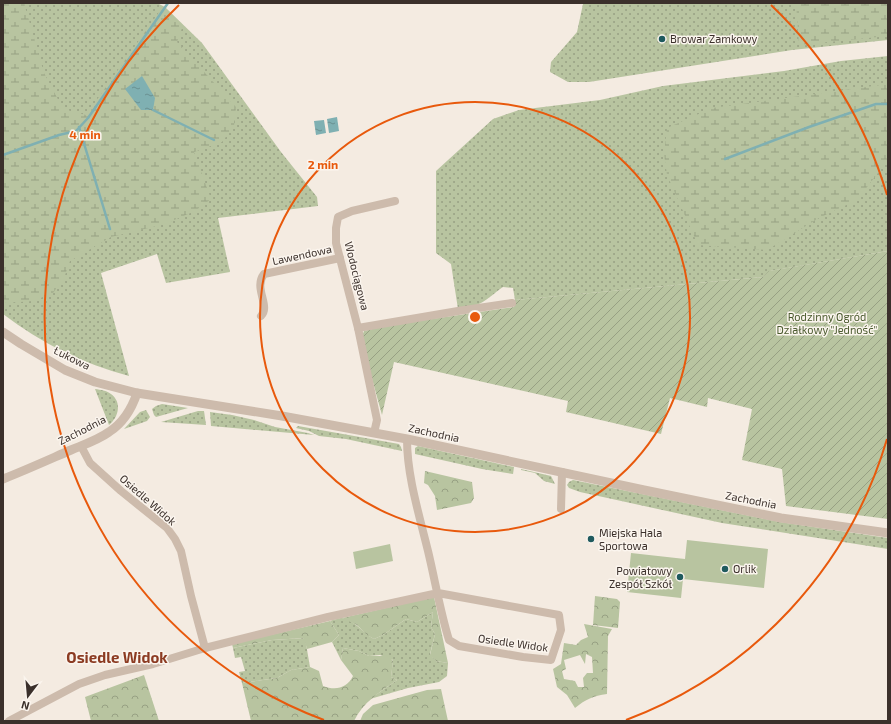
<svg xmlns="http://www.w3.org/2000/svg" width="891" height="724" font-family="'Exo 2',sans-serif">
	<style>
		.grass { fill: url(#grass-dots) }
		.forest { fill: url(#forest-crowns); fill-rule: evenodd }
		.wetland { fill: url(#wetland-marsh) }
		.garden { fill: url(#garden-furrows) }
		.pitch { fill: #b8c4a0 }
		.water { fill: url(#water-ripples) }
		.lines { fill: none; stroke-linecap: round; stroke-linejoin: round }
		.stream { stroke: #7fb0b2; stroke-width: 2.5 }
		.minor { stroke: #cdbbac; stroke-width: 8 }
		.tertiary { stroke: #cdbbac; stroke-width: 9 }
		.ring { fill: none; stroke: #e8590c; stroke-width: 2 }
		.poi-dot { fill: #1f5a5e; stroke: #fbf5ee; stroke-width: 1.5 }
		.labels { text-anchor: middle; stroke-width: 3; stroke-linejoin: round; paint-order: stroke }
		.poi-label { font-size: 11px; fill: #3b302b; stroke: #fbf5ee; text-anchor: start }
		.street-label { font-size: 11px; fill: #3b302b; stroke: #fbf5ee }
		.park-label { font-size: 11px; fill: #4a5a2e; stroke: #fbf5ee }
		.district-label { font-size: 15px; font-weight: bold; fill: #8c3b22; stroke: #fbf5ee }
		.centre { fill: #e8590c; stroke: #fbf5ee; stroke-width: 2 }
		.ring-label { font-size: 12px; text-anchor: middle; font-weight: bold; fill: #e8590c; stroke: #fbf5ee; stroke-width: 3; stroke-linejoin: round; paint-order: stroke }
	</style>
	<defs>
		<pattern id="grass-dots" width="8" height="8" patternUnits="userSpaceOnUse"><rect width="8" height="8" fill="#b8c4a0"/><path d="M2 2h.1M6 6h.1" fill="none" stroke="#97a083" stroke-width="1.8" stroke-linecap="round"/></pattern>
		<pattern id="forest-crowns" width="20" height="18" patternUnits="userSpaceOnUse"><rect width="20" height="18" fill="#b8c4a0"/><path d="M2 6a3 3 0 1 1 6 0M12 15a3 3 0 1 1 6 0" fill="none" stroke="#97a083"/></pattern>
		<pattern id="wetland-marsh" width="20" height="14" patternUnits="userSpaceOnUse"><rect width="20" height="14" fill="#b8c4a0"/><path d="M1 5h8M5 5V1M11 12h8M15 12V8" fill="none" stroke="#97a083"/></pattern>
		<pattern id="garden-furrows" width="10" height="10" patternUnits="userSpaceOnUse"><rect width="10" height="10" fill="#b8c4a0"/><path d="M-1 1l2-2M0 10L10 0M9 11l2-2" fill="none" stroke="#97a083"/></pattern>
		<pattern id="water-ripples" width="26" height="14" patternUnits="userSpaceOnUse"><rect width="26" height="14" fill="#7fb0b2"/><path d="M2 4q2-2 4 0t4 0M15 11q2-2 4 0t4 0" fill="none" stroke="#699091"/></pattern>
	</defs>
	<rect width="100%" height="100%" fill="#f4ebe1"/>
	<!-- grass -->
	<g class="grass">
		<path d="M3,3H157L165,7L202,43L281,152L317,197L318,206L218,218L230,272L166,283L157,254L101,273L129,376C83,364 41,343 3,314Z"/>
		<path d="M585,3H888V40L792,50L589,82H568L550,72L551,62L577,32L583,4Z"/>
		<path d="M888,56V251L770,271L763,277L515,300L513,288L503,287C485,300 481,307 458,309L451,264L436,253V171L493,119L519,110L600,100L663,86L784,71L841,61Z"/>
		<path d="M95,389C101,390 106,390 111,394C122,402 119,417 109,425Z"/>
		<path d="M162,404L188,408L156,417L154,415L152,409L156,406Z"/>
		<path d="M146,410L150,417L147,421L124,429L140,412Z"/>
		<path d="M198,411H204L206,425L161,422Z"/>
		<path d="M210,412L232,415L254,420L275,427L308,433L314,435L211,426Z"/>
		<path d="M298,426L399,444L401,447L402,451L346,439L319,436L309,431L296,428Z"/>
		<path d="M418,446L514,467L513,474L482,469L415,454V448Z"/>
		<path d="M521,469L551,476L555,484L544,481L535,473L521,470Z"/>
		<path d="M573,480L780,522L888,538V549L722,523L580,492L569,488L567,485L569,482Z"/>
		<path d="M433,612L431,627L435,634L430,654L436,661L448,663L447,676L439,682L408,688L370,699L397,680L391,677L393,660L380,655L369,656L359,651L343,648L341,660L332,642L339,635L330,621C333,620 339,618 342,618C355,620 364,634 374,639L383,635L406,619L417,622Z"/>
		<path d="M305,638L310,667L291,670L277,678L242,683L239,672L245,671L241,657L235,658L233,648L272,640Z"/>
	</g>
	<!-- forest -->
	<g class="forest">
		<path d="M425,471L472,482L474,498L471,503L437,510L435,496L428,485L424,483Z"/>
		<path d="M595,596L617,599L620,602L618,628L593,625Z"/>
		<path d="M434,597L448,663L436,661L430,655L435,634L431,627L433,612L417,622L406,619L383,635L374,639L367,635L357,625L342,618Z"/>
		<path d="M330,621L339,635L332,642L307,649L304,638L272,640L233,648L232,644Z"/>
		<path d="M584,624L612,629L608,636L607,694C593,696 586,699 575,708L567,695L557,687L553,669L561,664L564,643L576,645L581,640L588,637ZM586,654L592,657L593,673H587L583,678L584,687H578L575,681L564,679L562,671L566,669L564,660L580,655L585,664Z"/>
		<path d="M343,648L359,651L369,656H389L393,661L391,677L397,680C380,692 363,702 354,721H251L242,683L277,678L291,670L310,667L319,671L323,686C336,691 347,688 353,676L341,660Z"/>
		<path d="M144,675L159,721H91L85,697Z"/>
		<path d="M441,689L448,721H360L363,714L373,705L427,690Z"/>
	</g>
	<!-- wetland -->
	<g class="wetland">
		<path d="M3,3H24L44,73L63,109L86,115L162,8L182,28L177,42L236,107L234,126L222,142L194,152L211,199L195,211L165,224L111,237L70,261L64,278L53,293L33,301L6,303L3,302Z"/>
		<path d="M796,3H888V36L799,45Z"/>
		<path d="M888,84V160L857,200L819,218L767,250L698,245L667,175L664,154L667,128L712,108Z"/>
	</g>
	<!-- garden -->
	<path class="garden" d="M888,251V519L786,506L782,469L742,460L752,409L708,398L707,407L670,398L661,434L566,412L568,401L394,362L382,415L361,339L364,331L384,326L514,307L515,300L763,277L769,271Z"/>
	<!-- pitch -->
	<g class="pitch">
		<path d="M687,540L768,549L764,588L683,579L681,598L627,592L631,553L685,559Z"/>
		<path d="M390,544L393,561L356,569L353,552Z"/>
	</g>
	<!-- water -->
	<g class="water">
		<path d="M142,76L155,98L153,110H141L125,89Z"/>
		<path d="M337,117L339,131L329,133L327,119Z"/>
		<path d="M324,120L326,133L316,135L314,121Z"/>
	</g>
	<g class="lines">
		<!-- stream -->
		<g class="stream">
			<path d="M153,110L214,140"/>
			<path d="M79,127L110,229"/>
			<path d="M3,155L59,135L76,131L88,118L168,3"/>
			<path d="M725,159L809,127L876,104H888"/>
		</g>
		<!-- minor -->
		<g class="minor">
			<path d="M261,316C271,306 253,288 264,274L340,258"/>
			<path d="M358,328L458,311L512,303"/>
			<path d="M374,433L377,420L358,328L336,243V228L338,217L352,211L395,201"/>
			<path d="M561,509L562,472"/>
			<path d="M205,648L328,617L438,593L559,615L561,630L551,660L523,657L459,646L449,640C440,611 435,580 428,551C419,514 407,476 407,439"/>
			<path d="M9,721L79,684L105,675L153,664L205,648L191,596L181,551L175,539L167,528L121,491L90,463L81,446"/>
		</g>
		<!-- tertiary -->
		<g class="tertiary">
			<path d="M3,332L21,344L65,370L95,382L137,393L282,416L407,439L644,490L781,518L888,533"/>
			<path d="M3,479C26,470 48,460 71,450C83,445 98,440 109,432C123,423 132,408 137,393"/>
		</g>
	</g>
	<!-- distance rings -->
	<g class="ring">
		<circle cx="475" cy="317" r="215"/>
		<path d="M887 439A430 430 0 0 1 626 720M324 720A430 430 0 0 1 179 5M771 5A430 430 0 0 1 887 195"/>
	</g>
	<!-- markers -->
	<g class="poi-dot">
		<circle cx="662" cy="39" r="4"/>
		<circle cx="591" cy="539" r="4"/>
		<circle cx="725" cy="569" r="4"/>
		<circle cx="680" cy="577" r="4"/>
	</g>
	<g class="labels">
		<!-- poi labels -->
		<g class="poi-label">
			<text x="670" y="43">Browar Zamkowy</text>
			<text x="599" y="537">Miejska Hala<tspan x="599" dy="13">Sportowa</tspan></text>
			<text x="733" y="573">Orlik</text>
			<text x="672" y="575" text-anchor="end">Powiatowy<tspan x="672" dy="13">Zespół Szkół</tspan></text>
		</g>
		<!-- street labels -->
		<g class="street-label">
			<text transform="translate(302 255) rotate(-12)" y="4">Lawendowa</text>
			<text transform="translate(357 276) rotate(76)" y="4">Wodociągowa</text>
			<text transform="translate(72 358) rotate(26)" y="4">Łukowa</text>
			<text transform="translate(82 430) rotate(-27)" y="4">Zachodnia</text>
			<text transform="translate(434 433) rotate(12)" y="4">Zachodnia</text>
			<text transform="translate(148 500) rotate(41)" y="4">Osiedle Widok</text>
			<text transform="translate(751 500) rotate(11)" y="4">Zachodnia</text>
			<text transform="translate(513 643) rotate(8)" y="4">Osiedle Widok</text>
		</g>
		<!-- park labels -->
		<g class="park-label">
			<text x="827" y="321">Rodzinny Ogród<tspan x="827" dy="13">Działkowy "Jedność"</tspan></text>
		</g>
		<!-- district labels -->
		<g class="district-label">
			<text x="117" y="663">Osiedle Widok</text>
		</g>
	</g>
	<circle cx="475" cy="317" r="6" class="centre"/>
	<g class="ring-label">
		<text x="85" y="139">4 min</text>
		<text x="323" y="169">2 min</text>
	</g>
	<!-- border -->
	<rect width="891" height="724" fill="none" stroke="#3b302b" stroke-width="8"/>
	<!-- north arrow -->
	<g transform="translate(28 696) rotate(196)" stroke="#fbf5ee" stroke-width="3" paint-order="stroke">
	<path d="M0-3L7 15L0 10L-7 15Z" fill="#3b302b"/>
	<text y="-6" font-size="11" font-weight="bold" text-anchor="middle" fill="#3b302b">N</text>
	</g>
</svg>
